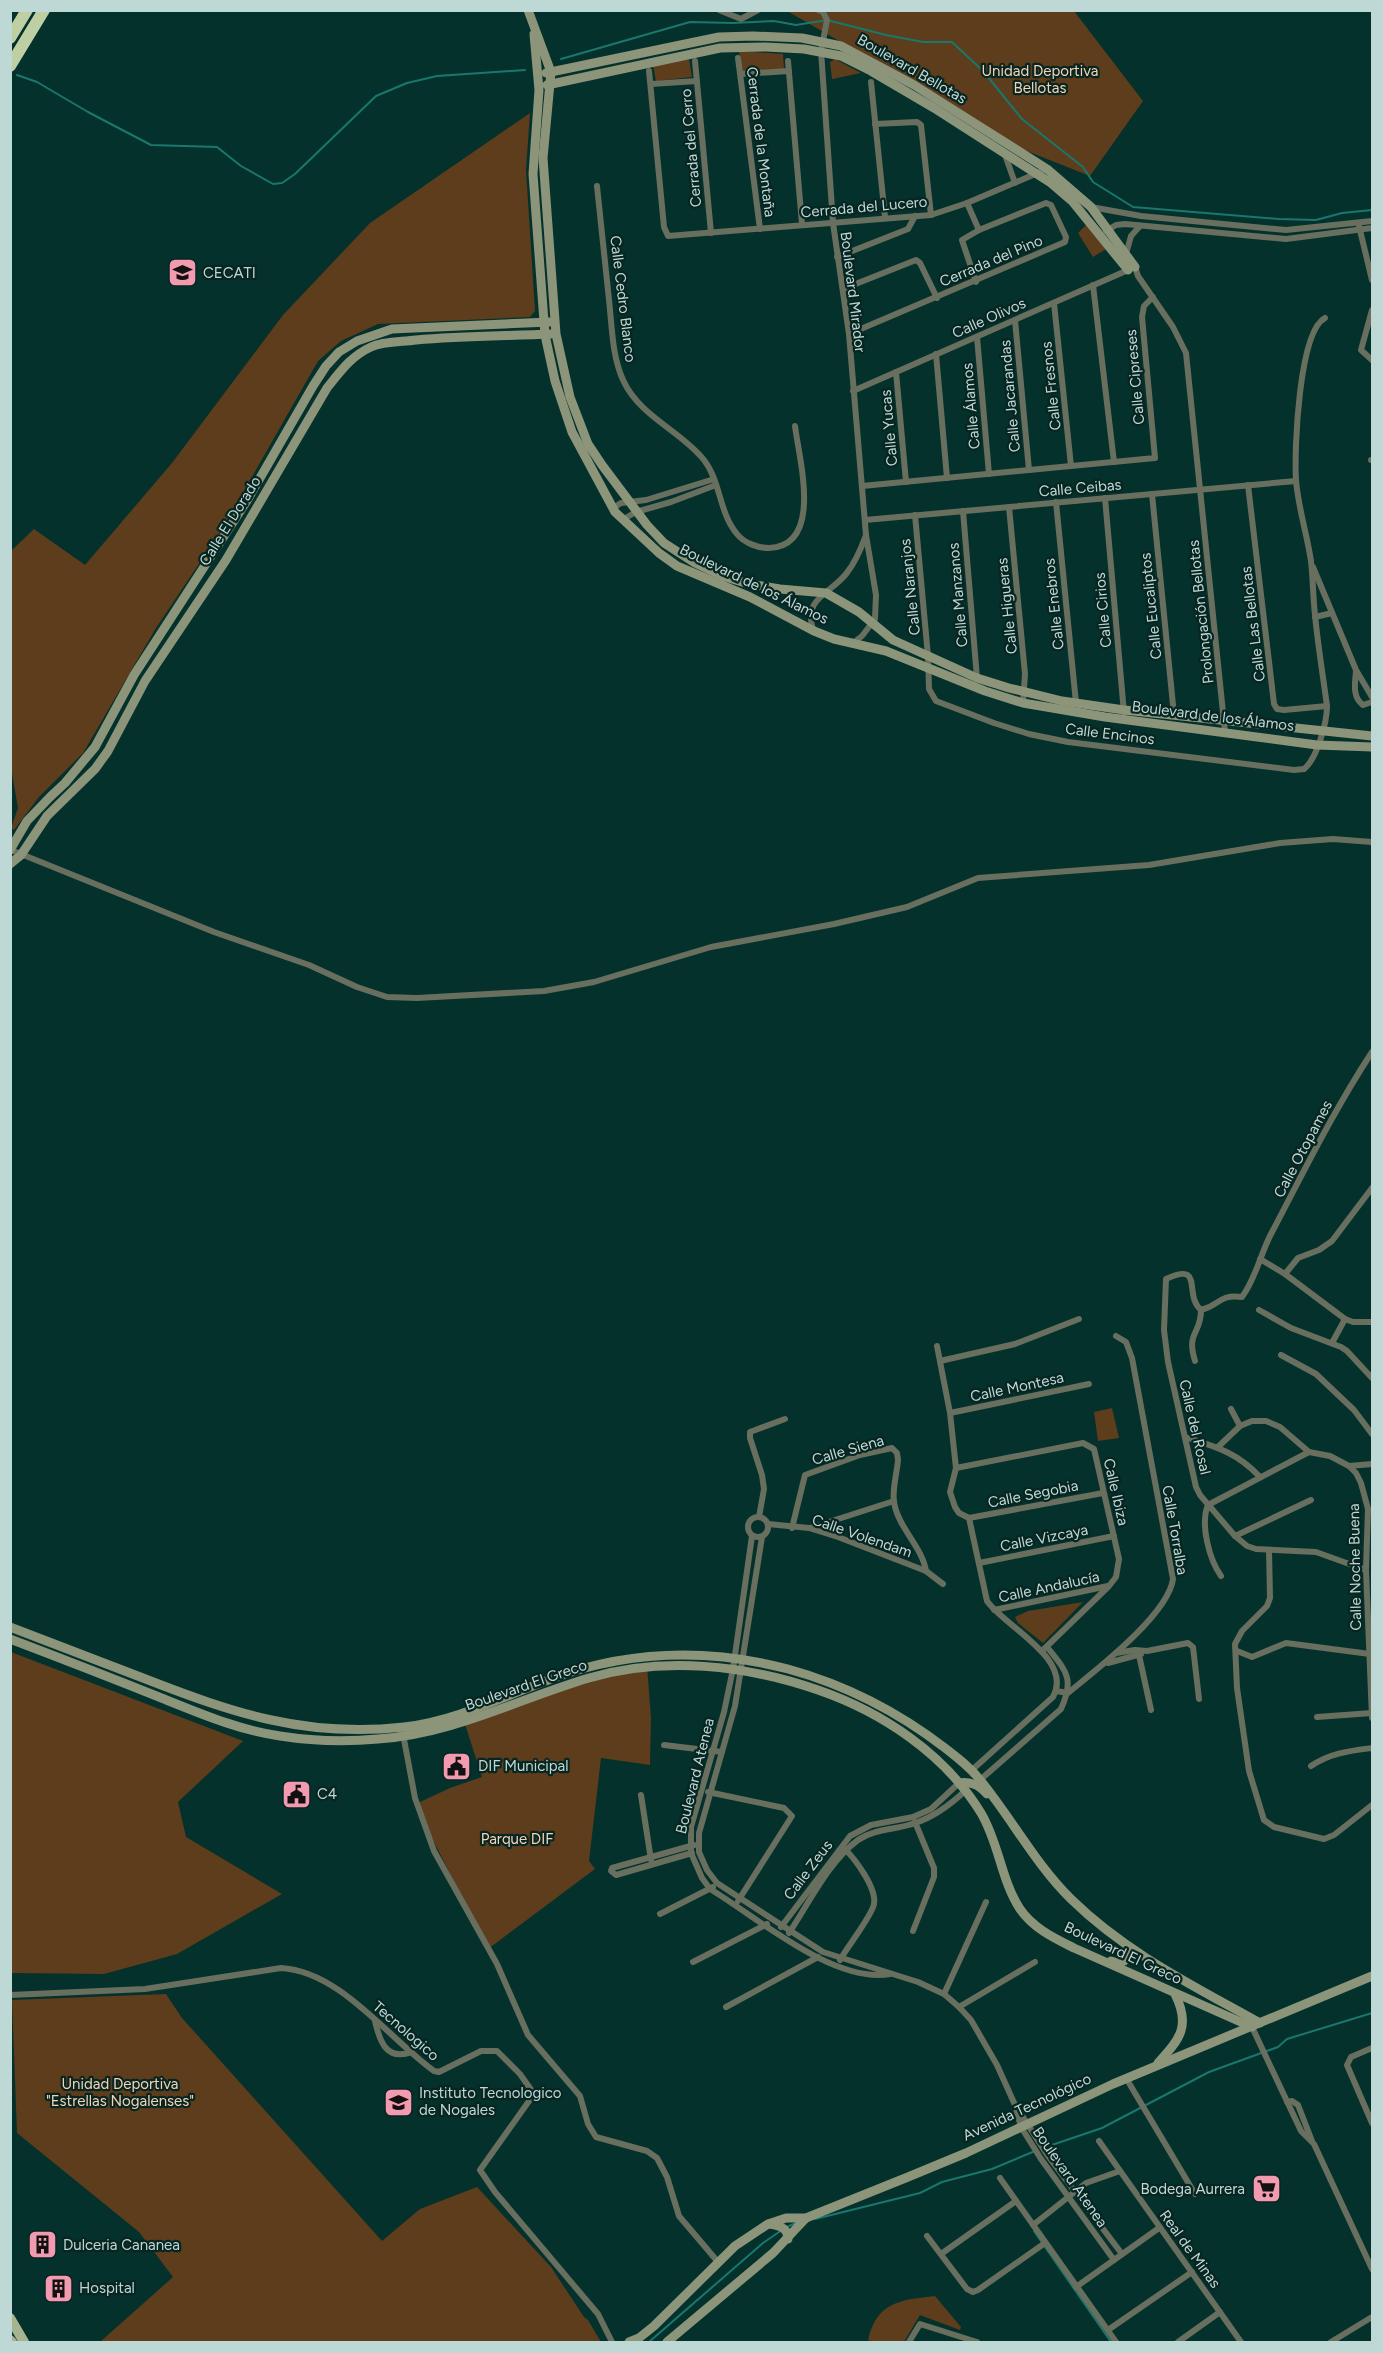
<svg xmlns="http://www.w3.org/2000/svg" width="1383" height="2353" font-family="Figtree,sans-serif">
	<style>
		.green { fill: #5d3d1c }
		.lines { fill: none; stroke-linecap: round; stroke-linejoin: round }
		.stream { stroke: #1a776d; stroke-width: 2 }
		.street { stroke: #686f5e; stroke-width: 6 }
		.secondary { stroke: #8c957a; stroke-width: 9 }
		.primary { stroke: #a7b391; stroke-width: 10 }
		.highway { stroke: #bfcfa4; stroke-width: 12 }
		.labels { text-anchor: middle; stroke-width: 4.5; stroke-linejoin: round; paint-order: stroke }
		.street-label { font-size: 15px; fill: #bed9d5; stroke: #082522 }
		.park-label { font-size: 15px; fill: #f5d4b6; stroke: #082522 }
		.poi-label { font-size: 15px; fill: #bed9d5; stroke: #082522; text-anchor: start }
	</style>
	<rect width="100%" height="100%" fill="#04312c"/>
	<!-- green -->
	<g class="green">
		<path d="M787,11H1074L1143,101L1090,176L1014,146L914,84Z"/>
		<path d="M739,51L783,54L784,69L741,72Z"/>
		<path d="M689,59L692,77L656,81L653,65Z"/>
		<path d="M835,59L861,73L832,79L830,62Z"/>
		<path d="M530,113L526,170L535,311L530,317L378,324L341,341L318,361L221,531L156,628L83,753L39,797L14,830L11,828L18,808L10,762L11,551L34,529L85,565L172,463L283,315L370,223Z"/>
		<path d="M1086,225L1106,249L1093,257L1078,233Z"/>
		<path d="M1112,1408L1119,1438L1098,1441L1094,1412Z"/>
		<path d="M1083,1602L1043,1643L1018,1623L1015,1617L1028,1611Z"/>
		<path d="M11,1652L243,1741L178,1802L186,1837L282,1894L177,1954L104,1974L11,1973Z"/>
		<path d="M647,1665L651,1718L650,1765L601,1758L589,1861L595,1869L488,1949L422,1818L420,1802L450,1788L482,1777L463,1718Z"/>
		<path d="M166,1994L182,2018L382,2241L420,2209L477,2187L551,2267L584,2317L588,2320L601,2342H100L173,2277L139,2232L17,2133L12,2000Z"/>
		<path d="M935,2296L961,2327L960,2330L920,2315L904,2342H873L868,2340C877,2301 901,2300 935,2296Z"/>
	</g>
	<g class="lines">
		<!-- stream -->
		<g class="stream">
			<path d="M561,59L690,22L733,23L774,21L796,25L827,20L886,35L923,42H952L983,71L1022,119L1083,167L1093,182L1133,207L1279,219L1316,220L1342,213L1372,210"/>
			<path d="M17,75L37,82L88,112L151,145L217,147L241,166L273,184L282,183L295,174L376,96L407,83L437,76L525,70"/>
			<path d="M1043,2148L1102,2128L1209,2072L1278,2047L1287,2039L1372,2013"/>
			<path d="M815,2219L920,2193L942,2182L992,2169L1035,2151"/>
			<path d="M787,2227L798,2222"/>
			<path d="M1034,2231L1111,2342"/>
			<path d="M649,2342L763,2243L782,2230"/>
		</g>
		<!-- street -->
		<g class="street">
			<path d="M719,10L741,19L758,10"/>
			<path d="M818,10L823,12L827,20L821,51L833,223L849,334L866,535L876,595L875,619L862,636L853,643"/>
			<path d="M738,58L760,229"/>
			<path d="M695,61L711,233"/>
			<path d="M788,61L802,224"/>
			<path d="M649,71L664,227L668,236L931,215L967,203L1047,169"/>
			<path d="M741,74L789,71"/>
			<path d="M871,82L885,217"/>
			<path d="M651,84L697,81"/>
			<path d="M875,124L917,122L921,125L931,215"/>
			<path d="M1004,152L1015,183"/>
			<path d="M597,186C601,224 605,262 609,300C612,326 612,356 623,380C640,417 680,430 704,460C721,482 719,513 737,534C744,543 758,548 769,548C824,546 799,459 795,426"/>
			<path d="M967,203L979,230"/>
			<path d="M1091,207L1141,216L1286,230L1372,221"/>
			<path d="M1359,226L1372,280"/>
			<path d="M1106,231L1116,225L1125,224L1286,239L1372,228"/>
			<path d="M1126,254L1131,236L1140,226"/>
			<path d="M837,257L908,229L915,216"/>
			<path d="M1093,285L1114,462"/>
			<path d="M843,289L916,260L920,263L937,298"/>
			<path d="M1054,303L1071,466"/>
			<path d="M1372,310L1361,350L1372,360"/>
			<path d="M1015,320L1029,470"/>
			<path d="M849,334L1065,242L1066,237L1051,205L1046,203L979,230L962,240L976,282"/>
			<path d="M977,337L989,474"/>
			<path d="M936,354L947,478"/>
			<path d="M896,372L906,482"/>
			<path d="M853,391L1135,267L1138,276L1173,327L1186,353L1225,732"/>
			<path d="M1371,460H1372"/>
			<path d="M1248,485L1274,704L1277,709L1284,710L1327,706"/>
			<path d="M862,486L1155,458L1142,317L1144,306L1153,297"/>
			<path d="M1152,494L1174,715"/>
			<path d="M1105,498L1124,713"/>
			<path d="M1056,502L1076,703"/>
			<path d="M1009,507L1025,674L1023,703"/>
			<path d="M613,508L621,503L646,500L714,479"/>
			<path d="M963,511L977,678"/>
			<path d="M915,515L928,656L929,689L936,701L994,723L1029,734L1068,742L1294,770L1304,769C1317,759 1327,722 1327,706C1323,676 1318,646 1315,615C1313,597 1313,579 1311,561C1307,534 1298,507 1296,480C1294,450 1299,331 1325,318"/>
			<path d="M622,520L636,512L671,502L716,485"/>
			<path d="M865,520L1296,481"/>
			<path d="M1313,567L1356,670L1372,697"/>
			<path d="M1315,617L1332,613"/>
			<path d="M813,630C803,598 829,595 846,574C855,563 861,549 866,535"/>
			<path d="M1356,671C1355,683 1352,697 1363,705L1372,702"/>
			<path d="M11,850L214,932L309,965L357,987L387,997L417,998L544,991L594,982L711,947L834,924L907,907L978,878L1149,865L1280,843L1333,839L1372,842"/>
			<path d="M1260,1259L1285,1274L1345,1319L1353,1322H1372"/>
			<path d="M1285,1274L1298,1258L1319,1250L1332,1241L1372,1188"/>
			<path d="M1201,1310C1221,1305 1218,1294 1242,1297C1256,1278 1260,1255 1271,1234C1303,1173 1334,1110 1372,1052"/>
			<path d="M1259,1310L1291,1328L1341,1347L1347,1351L1372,1378"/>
			<path d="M1332,1343L1345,1319"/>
			<path d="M937,1346L950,1413L956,1468L950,1492L955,1507L959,1513L969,1518L987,1601C1005,1627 1074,1659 1053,1697L972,1770"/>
			<path d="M1281,1355L1316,1374L1354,1410L1372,1434"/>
			<path d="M940,1361L1015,1344L1079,1319"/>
			<path d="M1195,1361C1186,1331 1201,1335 1201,1310C1183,1295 1205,1261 1166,1279L1164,1330L1168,1362L1196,1487L1200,1495L1235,1536L1247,1546L1256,1549L1316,1552L1366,1570"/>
			<path d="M1231,1409L1240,1426"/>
			<path d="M950,1413L1089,1384"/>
			<path d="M1185,1437C1216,1447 1236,1452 1259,1476"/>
			<path d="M1218,1447L1240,1426L1252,1421H1266L1280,1427L1309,1452L1330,1456L1349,1466L1356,1473L1361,1483L1368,1509L1366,1570L1372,1718"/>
			<path d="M1349,1466L1372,1464"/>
			<path d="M956,1468L1083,1443L1094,1449L1119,1559L1116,1577L1109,1586L1042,1651"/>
			<circle cx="758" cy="1527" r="10"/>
			<path d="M759,1517L764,1489L762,1475L750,1438V1432L785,1419"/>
			<path d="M969,1518L1103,1493"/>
			<path d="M768,1524L809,1528L838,1537L926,1571L943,1584"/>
			<path d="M792,1528L805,1475L860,1455L892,1448L897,1453L898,1460C897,1473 892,1489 894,1502C898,1528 922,1546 926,1571"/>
			<path d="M810,1528L894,1501"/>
			<path d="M752,1536L733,1669L724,1712L691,1827V1853L702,1878L710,1889C757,1917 833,1984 890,1974"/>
			<path d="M1235,1536L1311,1500"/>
			<path d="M762,1537L735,1706L699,1833V1852L707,1870L717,1883L740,1898L823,1952L918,1982L944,1994L959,2007L971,2020L997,2065L1015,2105L1021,2127L1041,2159L1114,2260"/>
			<path d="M1269,1550L1270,1598L1267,1606L1242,1631L1235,1644L1237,1688L1249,1771L1264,1820L1274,1827L1324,1839L1334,1835L1372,1805"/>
			<path d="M979,1563L1114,1536"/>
			<path d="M1221,1576C1209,1559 1200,1524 1208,1505L1309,1452"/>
			<path d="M994,1610L1108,1586"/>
			<path d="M1237,1651L1252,1657L1286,1643L1370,1654"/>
			<path d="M1116,1653L1135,1650L1147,1651L1188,1643L1193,1647L1199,1699"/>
			<path d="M1139,1655L1151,1710"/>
			<path d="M1108,1663L1141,1654"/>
			<path d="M1056,1691L1068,1693C1096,1670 1168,1615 1173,1579L1132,1358L1126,1342L1116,1336"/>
			<path d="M1317,1717L1372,1713"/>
			<path d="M403,1734L415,1798L434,1851L497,1964L528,2035L580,2096L588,2124L596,2137L647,2151L657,2158L667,2177L679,2216L718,2262"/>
			<path d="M664,1745L722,1752"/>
			<path d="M1311,1766C1330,1753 1349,1751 1372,1748"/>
			<path d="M980,1780L1061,1709C1075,1678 1066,1671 1047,1647"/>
			<path d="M708,1792L784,1808L792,1816L738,1901"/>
			<path d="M641,1795L651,1860"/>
			<path d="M692,1853L616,1875L611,1871L612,1868L694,1845"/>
			<path d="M660,1914L713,1887"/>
			<path d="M781,1927L850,1836L871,1825L913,1817L931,1809L959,1783"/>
			<path d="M913,1931L934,1877V1868L915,1822"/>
			<path d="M789,1933C809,1903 829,1861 858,1840C875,1828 897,1830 915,1823C934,1817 951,1804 965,1791"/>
			<path d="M840,1960C847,1947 872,1916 874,1904C877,1888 855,1859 844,1848"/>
			<path d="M693,1962L767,1924"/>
			<path d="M944,1994L986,1902"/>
			<path d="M10,1995L145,1989L281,1968C340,1971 389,2039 434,2071L439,2072L481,2051H497L520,2074L534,2094L480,2170L495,2192L598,2314L612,2342"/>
			<path d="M726,2007L818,1957"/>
			<path d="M959,2007L1035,1962"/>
			<path d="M375,2021C380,2043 387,2061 412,2052"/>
			<path d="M1252,2027L1301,2131L1314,2144L1372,2269"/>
			<path d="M1372,2048L1351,2057L1347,2065L1372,2123"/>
			<path d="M1126,2078L1195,2194"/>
			<path d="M1287,2102L1292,2101L1298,2105L1312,2141"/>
			<path d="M1017,2108L1048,2156L1122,2254"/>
			<path d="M1099,2141L1241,2342"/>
			<path d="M1000,2178L1116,2342"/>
			<path d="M1033,2225L1086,2183L1120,2171"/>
			<path d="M927,2236L967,2289L973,2292L978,2290L1045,2243"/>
			<path d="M941,2254L1016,2201"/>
			<path d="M1076,2287L1159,2228"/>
			<path d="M1108,2330L1192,2272"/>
			<path d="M909,2342L920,2324L977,2342"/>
			<path d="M1178,2342L1220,2312"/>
			<path d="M1331,2342L1372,2317"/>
		</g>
		<!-- secondary -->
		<g class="secondary">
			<path d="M528,10L551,72L543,158L556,334L570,397L588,444L602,465L647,525L664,543L695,563L722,576L749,584L780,589L826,593L859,612L893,640L977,678L1009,688L1062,701L1124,710L1372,736"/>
			<path d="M534,34L539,90L533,174L545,335L555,381L572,432L615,512L659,553L677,566L750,597L814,631L834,639L886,651L985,691L1023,703L1105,717L1317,745L1372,747"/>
			<path d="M546,73L719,37L753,36L802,38L841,46L914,85L1047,169L1091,207L1135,267"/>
			<path d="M547,85L720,48L766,47L804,49L841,56L871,71L934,108L1051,183L1072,201L1128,270"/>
			<path d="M10,850L27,821L50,797L65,783L95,747L134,675L248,499L313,386L326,366L339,352L357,341L392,329L550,322"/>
			<path d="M10,864L21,855L47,816L95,769L108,751L145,681L226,560L327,388C340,372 351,356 371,347C384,341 402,342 416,340C461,336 506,336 551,334"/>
			<path d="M10,1627C54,1644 98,1661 143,1678C233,1713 305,1738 404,1727C456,1721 502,1697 551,1679C629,1650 707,1648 788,1669C846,1685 897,1711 945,1748C958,1758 971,1768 981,1781C1012,1819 1036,1865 1071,1899C1126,1953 1194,1986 1260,2023"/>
			<path d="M10,1639C60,1658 109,1677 159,1697C199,1713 238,1730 280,1736C312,1741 346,1742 378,1739C453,1734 518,1699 589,1678C663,1656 746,1665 818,1690C882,1712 945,1754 981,1813C999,1843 1001,1880 1020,1909C1033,1928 1054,1938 1074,1948L1252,2027"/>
			<path d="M959,1783C971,1781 979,1785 987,1794"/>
			<path d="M1111,1961L1118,1963L1124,1961L1129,1953L1127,1947"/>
			<path d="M1158,2063C1180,2039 1191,2026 1175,1994"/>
			<path d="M769,2224C779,2225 788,2228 788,2239"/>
			<path d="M629,2342L639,2338L654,2326L735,2246L768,2224L786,2218H806L908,2177L966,2153L1113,2084L1372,1976"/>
			<path d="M667,2342L773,2253L806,2218"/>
		</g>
		<!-- primary -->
		<g class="primary">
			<path d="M10,2318L24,2342"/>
			<path d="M10,2340L12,2342"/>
		</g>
		<!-- highway -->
		<g class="highway">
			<path d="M10,38L27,10"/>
			<path d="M10,66L44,10"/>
		</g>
	</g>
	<!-- icons -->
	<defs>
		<symbol id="school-square" viewBox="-11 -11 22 22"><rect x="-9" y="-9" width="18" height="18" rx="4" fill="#f29aaf" stroke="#082522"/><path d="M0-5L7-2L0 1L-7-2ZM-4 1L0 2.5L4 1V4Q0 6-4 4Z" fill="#111"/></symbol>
		<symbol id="civic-square" viewBox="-11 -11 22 22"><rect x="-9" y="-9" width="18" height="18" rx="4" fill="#f29aaf" stroke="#082522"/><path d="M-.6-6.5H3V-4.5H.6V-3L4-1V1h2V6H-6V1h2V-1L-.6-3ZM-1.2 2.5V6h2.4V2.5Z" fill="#111"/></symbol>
		<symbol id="university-square" viewBox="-11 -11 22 22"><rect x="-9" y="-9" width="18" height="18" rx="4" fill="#f29aaf" stroke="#082522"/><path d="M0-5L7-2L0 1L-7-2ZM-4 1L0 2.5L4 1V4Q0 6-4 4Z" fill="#111"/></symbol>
		<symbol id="supermarket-square" viewBox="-11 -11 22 22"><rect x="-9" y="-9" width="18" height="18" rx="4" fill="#f29aaf" stroke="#082522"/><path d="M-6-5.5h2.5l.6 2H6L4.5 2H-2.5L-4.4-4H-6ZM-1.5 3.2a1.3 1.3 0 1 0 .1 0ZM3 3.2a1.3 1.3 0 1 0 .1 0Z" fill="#111"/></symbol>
		<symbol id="building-square" viewBox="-11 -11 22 22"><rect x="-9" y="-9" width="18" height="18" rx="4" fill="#f29aaf" stroke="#082522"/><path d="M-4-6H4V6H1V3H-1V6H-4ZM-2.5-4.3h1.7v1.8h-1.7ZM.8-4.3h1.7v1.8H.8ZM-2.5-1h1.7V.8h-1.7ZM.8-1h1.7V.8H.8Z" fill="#111"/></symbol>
	</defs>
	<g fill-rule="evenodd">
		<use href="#school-square" x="166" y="256" width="33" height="33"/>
		<use href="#civic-square" x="440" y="1750" width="33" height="33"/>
		<use href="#civic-square" x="280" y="1778" width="33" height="33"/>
		<use href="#university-square" x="382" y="2086" width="33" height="33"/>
		<use href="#supermarket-square" x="1250" y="2172" width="33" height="33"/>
		<use href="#building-square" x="26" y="2228" width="33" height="33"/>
		<use href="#building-square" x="42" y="2272" width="33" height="33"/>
	</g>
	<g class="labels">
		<!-- street labels -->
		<g class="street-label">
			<text transform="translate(912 69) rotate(30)" y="5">Boulevard Bellotas</text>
			<text transform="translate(761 142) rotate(83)" y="5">Cerrada de la Montaña</text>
			<text transform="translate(691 148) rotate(-95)" y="5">Cerrada del Cerro</text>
			<text transform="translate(864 207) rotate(-5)" y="5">Cerrada del Lucero</text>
			<text transform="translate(991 261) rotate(-23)" y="5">Cerrada del Pino</text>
			<text transform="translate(853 292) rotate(83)" y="5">Boulevard Mirador</text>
			<text transform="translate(623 299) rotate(83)" y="5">Calle Cedro Blanco</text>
			<text transform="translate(989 318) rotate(-24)" y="5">Calle Olivos</text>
			<text transform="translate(1135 377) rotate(-95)" y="5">Calle Cipreses</text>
			<text transform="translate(1051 386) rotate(-96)" y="5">Calle Fresnos</text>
			<text transform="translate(1010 396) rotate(-95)" y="5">Calle Jacarandas</text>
			<text transform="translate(971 406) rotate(-95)" y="5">Calle Álamos</text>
			<text transform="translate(889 428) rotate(-95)" y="5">Calle Yucas</text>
			<text transform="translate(1080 488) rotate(-5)" y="5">Calle Ceibas</text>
			<text transform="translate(230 521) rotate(-58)" y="5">Calle El Dorado</text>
			<text transform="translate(754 584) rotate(26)" y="5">Boulevard de los Álamos</text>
			<text transform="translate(910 587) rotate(-96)" y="5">Calle Naranjos</text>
			<text transform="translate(958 595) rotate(-95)" y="5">Calle Manzanos</text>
			<text transform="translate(1054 604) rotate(-96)" y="5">Calle Enebros</text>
			<text transform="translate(1007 606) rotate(-96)" y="5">Calle Higueras</text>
			<text transform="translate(1151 606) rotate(-96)" y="5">Calle Eucaliptos</text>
			<text transform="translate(1103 610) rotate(-95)" y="5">Calle Cirios</text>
			<text transform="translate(1201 612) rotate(-96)" y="5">Prolongación Bellotas</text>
			<text transform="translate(1253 624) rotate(-97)" y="5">Calle Las Bellotas</text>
			<text transform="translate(1213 716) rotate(7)" y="5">Boulevard de los Álamos</text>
			<text transform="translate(1110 734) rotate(7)" y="5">Calle Encinos</text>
			<text transform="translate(1303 1149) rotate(-62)" y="5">Calle Otopames</text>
			<text transform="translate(1017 1387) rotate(-12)" y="5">Calle Montesa</text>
			<text transform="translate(1195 1427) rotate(77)" y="5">Calle del Rosal</text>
			<text transform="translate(848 1450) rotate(-16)" y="5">Calle Siena</text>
			<text transform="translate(1116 1492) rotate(77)" y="5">Calle Ibiza</text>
			<text transform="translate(1033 1494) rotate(-11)" y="5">Calle Segobia</text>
			<text transform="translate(1175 1530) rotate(80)" y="5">Calle Torralba</text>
			<text transform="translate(862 1536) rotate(19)" y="5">Calle Volendam</text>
			<text transform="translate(1044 1538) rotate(-11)" y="5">Calle Vizcaya</text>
			<text transform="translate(1355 1567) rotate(-91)" y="5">Calle Noche Buena</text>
			<text transform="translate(1049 1587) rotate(-12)" y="5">Calle Andalucía</text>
			<text transform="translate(526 1685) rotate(-19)" y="5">Boulevard El Greco</text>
			<text transform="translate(695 1776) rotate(-76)" y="5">Boulevard Atenea</text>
			<text transform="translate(808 1870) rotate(-53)" y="5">Calle Zeus</text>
			<text transform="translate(1123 1953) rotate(25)" y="5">Boulevard El Greco</text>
			<text transform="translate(406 2031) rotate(41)" y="5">Tecnologico</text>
			<text transform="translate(1027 2107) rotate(-25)" y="5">Avenida Tecnológico</text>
			<text transform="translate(1070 2177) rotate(55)" y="5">Boulevard Atenea</text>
			<text transform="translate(1190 2249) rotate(54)" y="5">Real de Minas</text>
		</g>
		<!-- park labels -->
		<g class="park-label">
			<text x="1040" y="76">Unidad Deportiva<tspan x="1040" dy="17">Bellotas</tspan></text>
			<text x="517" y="1844">Parque DIF</text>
			<text x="120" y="2089">Unidad Deportiva<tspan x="120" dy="17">"Estrellas Nogalenses"</tspan></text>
		</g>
		<!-- poi labels -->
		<g class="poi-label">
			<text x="203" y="278">CECATI</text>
			<text x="478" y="1771">DIF Municipal</text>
			<text x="317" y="1799">C4</text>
			<text x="419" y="2098">Instituto Tecnologico<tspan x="419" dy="17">de Nogales</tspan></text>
			<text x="1245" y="2194" text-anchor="end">Bodega Aurrera</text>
			<text x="63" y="2250">Dulceria Cananea</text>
			<text x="79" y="2293">Hospital</text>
		</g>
	</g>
	<!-- border -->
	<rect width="1383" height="2353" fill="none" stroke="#bed9d5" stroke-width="24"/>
</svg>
